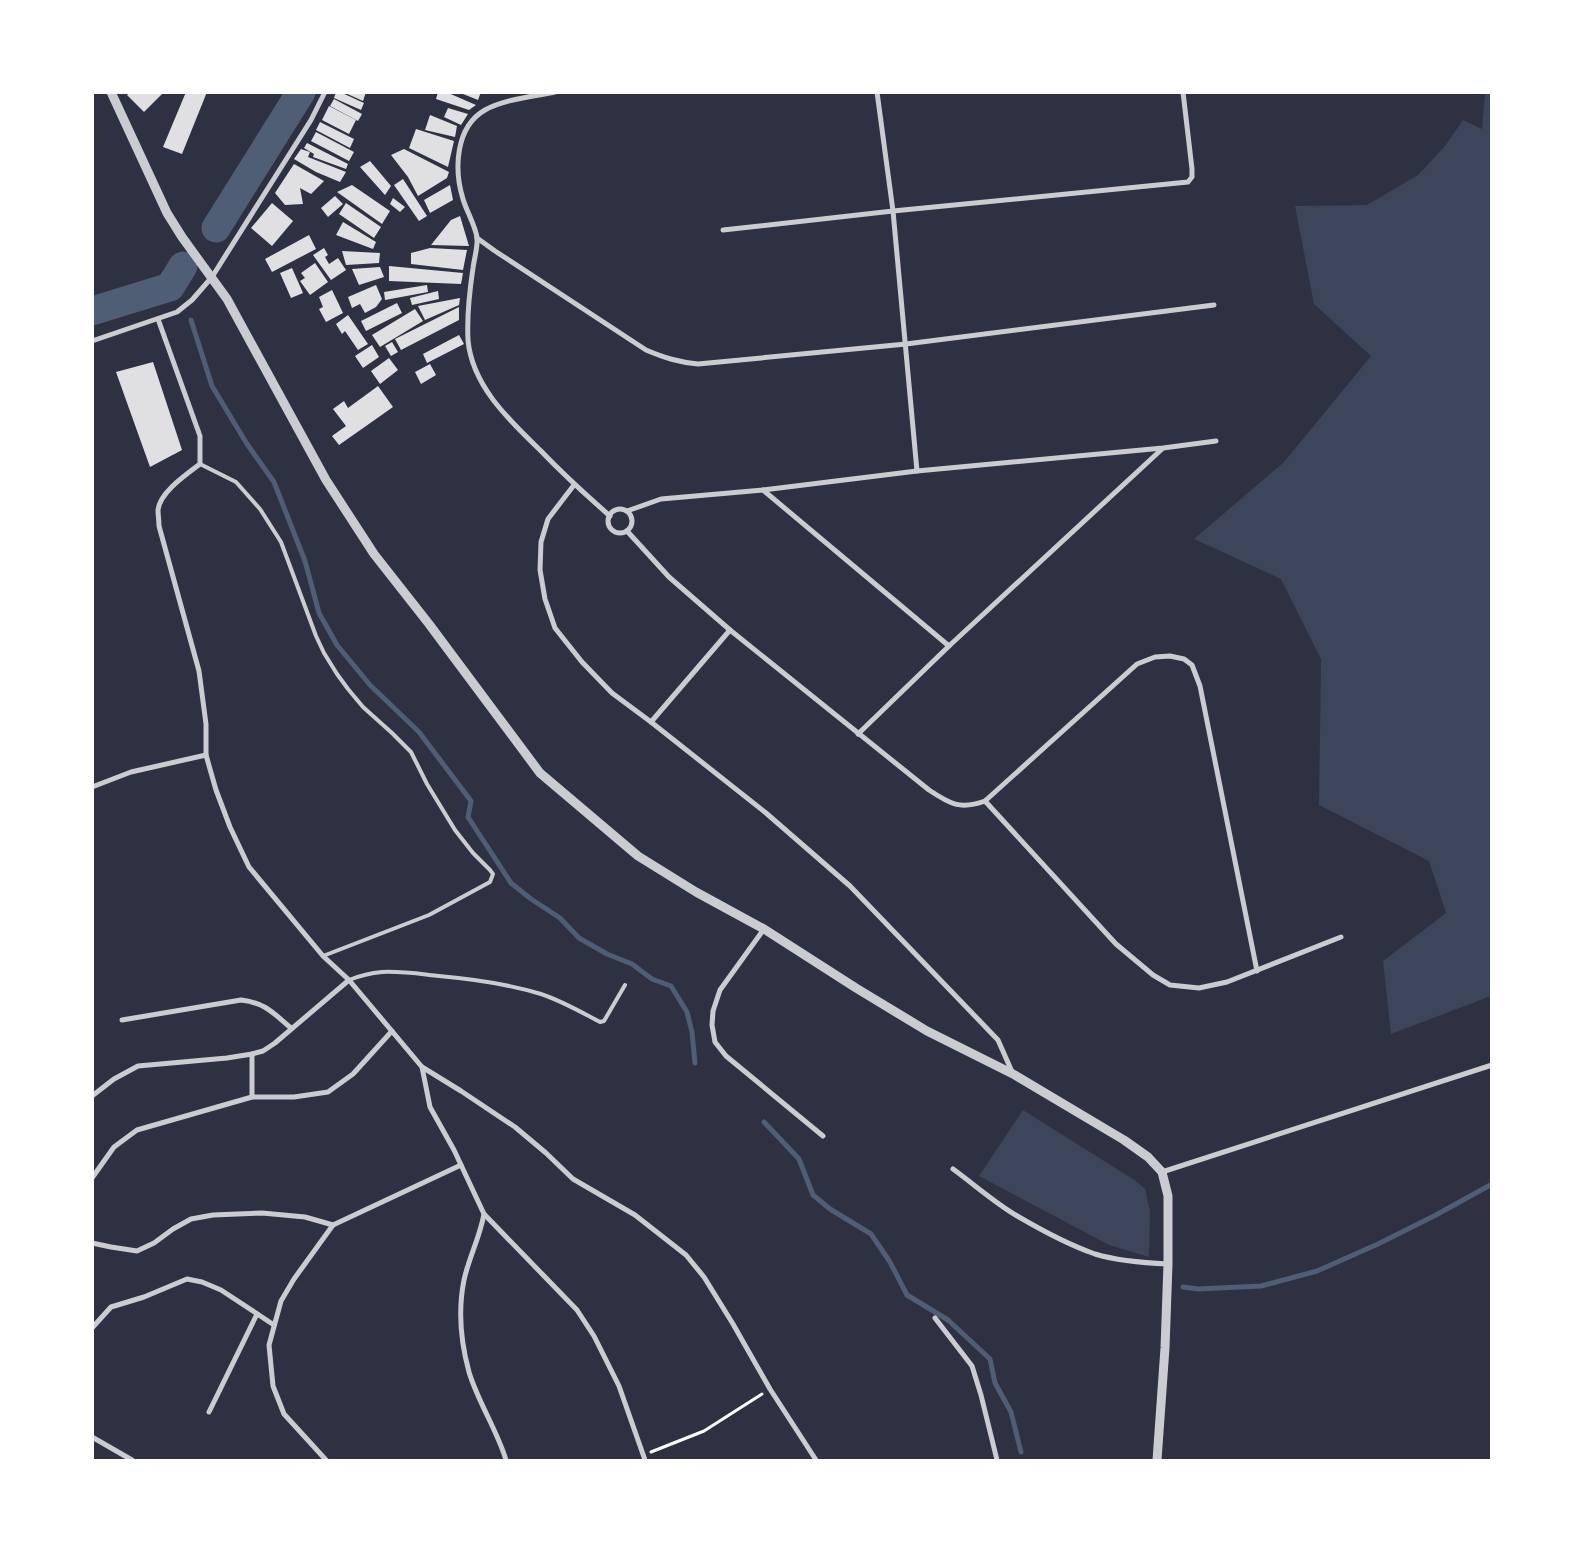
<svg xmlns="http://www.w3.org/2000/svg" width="1584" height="1553" font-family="'IBM Plex Sans',sans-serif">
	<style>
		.green { fill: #3c4559 }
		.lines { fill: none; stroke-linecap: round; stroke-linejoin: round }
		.stream { stroke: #4f5d75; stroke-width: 5 }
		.river { stroke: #4f5d75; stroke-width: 29 }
		.building { fill: #e0e0e3 }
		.path { stroke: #fff; stroke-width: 3 }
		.service { stroke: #caccd0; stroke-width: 4 }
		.minor { stroke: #caccd0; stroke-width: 5 }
		.tertiary { stroke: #caccd0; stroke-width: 9 }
	</style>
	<rect width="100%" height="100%" fill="#2d3142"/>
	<!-- green -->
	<g class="green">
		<path d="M1485,93H1492L1491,996L1391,1034L1383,961L1446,913L1429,861L1319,805L1321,659L1281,579L1194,539L1284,462L1371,356L1314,304L1295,206L1367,205L1418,175L1445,146L1463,120L1482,129Z"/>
		<path d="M1023,1110L1136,1181L1145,1189L1150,1211L1149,1257L1109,1245L979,1176Z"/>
	</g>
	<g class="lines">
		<!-- stream -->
		<g class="stream">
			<path d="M191,320L212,386L247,444L274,482L305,561L319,613L337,645L370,685L419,732L471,801L468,817L511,883L531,899L560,918L579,938L607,954L632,964L652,979L671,986L687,1012L692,1032L695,1063"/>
			<path d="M764,1122L799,1159L813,1195L830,1209L871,1234L890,1262L907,1295L948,1320L990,1359L995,1383L1011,1412L1021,1452"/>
			<path d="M1183,1287L1198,1289L1261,1286L1317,1271L1378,1244L1436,1215L1492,1184"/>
		</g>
		<!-- river -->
		<g class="river">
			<path d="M216,228L301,92"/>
			<path d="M92,311L170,287L183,266"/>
		</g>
	</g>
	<!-- building -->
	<g class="building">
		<path d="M130,92H164L144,112L127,95Z"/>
		<path d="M186,92H207L182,154L163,147Z"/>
		<path d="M336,92H340L364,103L361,110L334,98Z"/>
		<path d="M343,92H366L363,101Z"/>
		<path d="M438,92H446L476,105L469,110L436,99Z"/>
		<path d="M458,92H481L478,100Z"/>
		<path d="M334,99L362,114L358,121L330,106Z"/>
		<path d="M329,106L356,120L349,134L322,120Z"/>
		<path d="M448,108L468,114L461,125L444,117Z"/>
		<path d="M430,115L457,126L455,137L425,130Z"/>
		<path d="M320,122L354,139L350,148L316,130Z"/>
		<path d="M416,129L454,141L448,167L409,148Z"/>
		<path d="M316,132L354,152L349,161L311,141Z"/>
		<path d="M307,143L348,164L346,169L313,157L314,154L304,148Z"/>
		<path d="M301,149L310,152L308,157L346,172L340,182L316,172L294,159Z"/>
		<path d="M404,149L449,172L447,178L418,196L408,177L391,155Z"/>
		<path d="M370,161L391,186L385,195L360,167Z"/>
		<path d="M294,164L324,181L311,194L300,188L303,204L285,205L275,193Z"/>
		<path d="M403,179L427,216L419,221L394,185Z"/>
		<path d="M352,185L390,211L382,224L337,192Z"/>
		<path d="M450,185L453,200L430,213L424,200Z"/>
		<path d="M335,196L343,204L328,217L321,208Z"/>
		<path d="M393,198L405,207L400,212L390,204Z"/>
		<path d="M272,203L293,221L272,246L251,228Z"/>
		<path d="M346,203L381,227L374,238L339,214Z"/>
		<path d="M460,216L469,246L431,245L451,220Z"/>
		<path d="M343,222L376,242L373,249L336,235Z"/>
		<path d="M309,235L316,249L272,272L265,259Z"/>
		<path d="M324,248L328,255L325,257L329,264L338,258L346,270L331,280L313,255Z"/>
		<path d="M430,248L467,250L463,270L411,264V253Z"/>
		<path d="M342,251L380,253L379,263L346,265Z"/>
		<path d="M315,263L328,282L310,295L300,281L305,278L301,273Z"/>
		<path d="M389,266L463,273L461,284L389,281Z"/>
		<path d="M380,267L384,277L359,285L352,269Z"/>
		<path d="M292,268L303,293L291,298L280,273Z"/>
		<path d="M376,285L382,299L376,307L365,313L360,304L352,308L348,297Z"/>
		<path d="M427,285L428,292L385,300L384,292Z"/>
		<path d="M332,290L343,313L326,322L319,309L323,307L319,297Z"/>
		<path d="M438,291L439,299L412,305L410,298Z"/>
		<path d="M460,298L459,305L425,320L418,306Z"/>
		<path d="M397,303L402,313L366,331L361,321Z"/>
		<path d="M459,307V320L401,350L395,339Z"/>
		<path d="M415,309L423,321L380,347L372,335Z"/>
		<path d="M348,315L368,344L358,350L345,331L342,334L336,324Z"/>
		<path d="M459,335L464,344L427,363L423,354Z"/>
		<path d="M392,342L398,352L391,356L385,346Z"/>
		<path d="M372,345L379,357L363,368L355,356Z"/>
		<path d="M389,358L398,370L380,384L371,371Z"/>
		<path d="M153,362L182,450L150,467L116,372Z"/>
		<path d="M430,364L436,375L421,384L415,372Z"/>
		<path d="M378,386L393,407L339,445L332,436L346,426L333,409L344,401L348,408Z"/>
	</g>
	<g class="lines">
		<!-- path -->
		<path class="path" d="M651,1452L704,1431L762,1394"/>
		<!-- service -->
		<g class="service">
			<path d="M200,464L236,482L260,509L281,542L316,636L324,653L337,674L348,689L363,707L392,733L411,752L427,784L455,830L473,853L490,870L493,874L490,882L429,915L323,956"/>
			<path d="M349,980C359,976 370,973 382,972C401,971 420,974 439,976C473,979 508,984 541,994C562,1001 581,1012 600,1022L604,1021L625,985"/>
		</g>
		<!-- minor -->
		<g class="minor">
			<path d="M555,92C532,97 505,99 485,110C455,127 454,170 463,199C466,210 476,227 477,238C478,247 474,259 473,268C470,288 467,320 468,340C472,386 510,421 541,451C563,474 586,495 610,516"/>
			<path d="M877,92L893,211L917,471"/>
			<path d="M723,230L893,211L1188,182L1192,177V169L1183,92"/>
			<path d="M477,238L495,251L646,350C665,358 678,362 698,364L906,344L1214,305"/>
			<path d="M158,319L200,436V464C187,474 160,492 158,510C158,515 159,520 159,526L199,671L206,724V755L216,790L230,827L249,867L323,956L349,980L422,1067L461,1091L515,1127L546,1153L573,1179L635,1215L686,1255L704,1277L733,1324L770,1389L816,1460"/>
			<path d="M92,341L177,312L192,300L212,277L311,120L325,92"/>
			<path d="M574,485L548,519L541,542L540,570L545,599L555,628L582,662L612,693L651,722L766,813L850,886L998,1040L1013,1074"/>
			<path d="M763,490L949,646"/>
			<circle cx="620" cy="521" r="12"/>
			<path d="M627,511L661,499L763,490L917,471L1163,448L1216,441"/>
			<path d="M627,531L669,577L730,630L929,790C950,804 960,810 985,801L1137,664L1155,657L1170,656L1184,659L1192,665L1200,686L1257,971"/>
			<path d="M651,722L730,630"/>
			<path d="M858,734L949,646L1162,449"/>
			<path d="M92,787L131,772L206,755"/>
			<path d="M985,801L1116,944L1153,975L1170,985L1199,988L1227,982L1341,937"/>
			<path d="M764,929L720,990L713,1011L712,1025L715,1042L726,1056L823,1136"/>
			<path d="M122,1020L241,1000C266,1003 273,1013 291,1028"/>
			<path d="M422,1067L430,1107L454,1150L484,1214L577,1310L594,1336L619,1386L645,1460"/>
			<path d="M92,1096L114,1079L138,1066L227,1058L252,1054L263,1051L275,1043L349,980"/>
			<path d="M252,1097V1054"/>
			<path d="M953,1169C975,1185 996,1204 1019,1217C1043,1231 1069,1245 1095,1254C1118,1261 1144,1263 1168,1264"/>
			<path d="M1162,1172L1492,1065"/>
			<path d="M92,1178L114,1147L137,1130L252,1097H294L328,1092L353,1074L392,1031"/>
			<path d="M484,1214C480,1237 469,1257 464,1280C458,1310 461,1343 469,1372C478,1402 497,1430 506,1460"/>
			<path d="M92,1243L111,1247L137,1251L154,1243L173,1229L191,1219L213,1215L262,1213L305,1217L333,1225"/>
			<path d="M935,1318L972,1366L981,1395L997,1460"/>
			<path d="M92,1328L111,1307L144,1297L187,1279L202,1282L221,1290L274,1325"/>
			<path d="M209,1412L257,1314"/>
			<path d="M92,1437L132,1460"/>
			<path d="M326,1460L284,1414L273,1386L269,1345L281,1301L294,1279L333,1225L461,1165"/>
		</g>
		<!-- tertiary -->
		<path class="tertiary" d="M111,92L167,213L182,237L227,299L326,480L374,554L429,624L540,773L638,856L696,892L764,929L856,988L927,1031L1013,1074L1124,1140L1148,1157L1162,1172L1168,1196V1264L1165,1348L1157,1460"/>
	</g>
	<!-- border -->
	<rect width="1584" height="1553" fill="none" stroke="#ffffff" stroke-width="188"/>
</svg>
